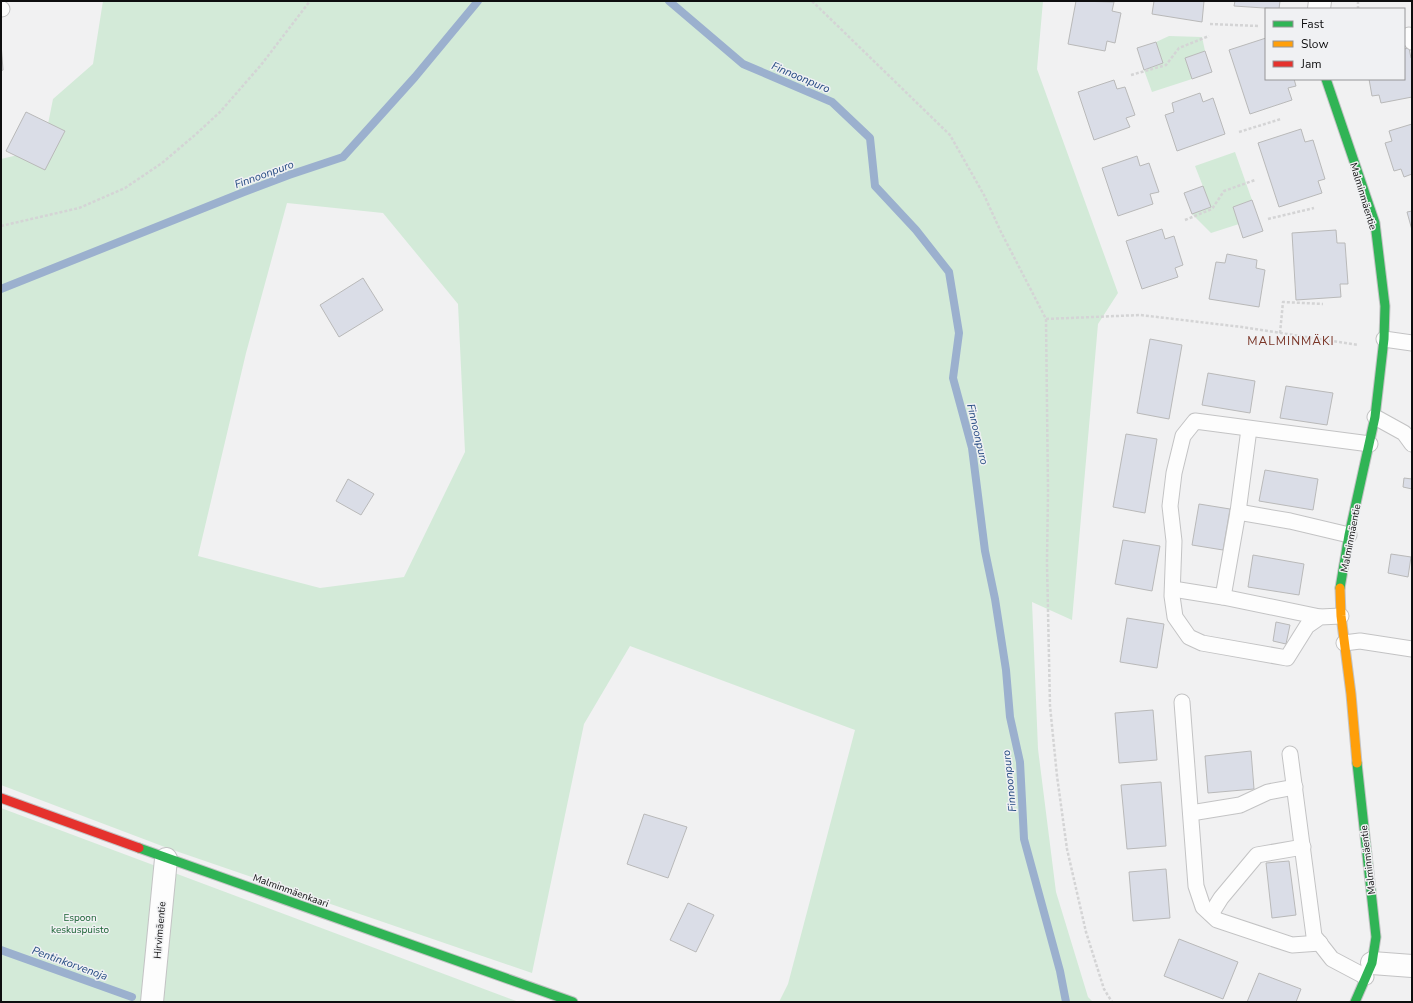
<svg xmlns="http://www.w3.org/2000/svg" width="1413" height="1003" font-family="'Nunito Sans',sans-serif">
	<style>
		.green { fill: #d3ead8; fill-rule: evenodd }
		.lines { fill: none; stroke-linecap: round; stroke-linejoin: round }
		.stream { stroke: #9bb0ce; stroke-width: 8 }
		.building { fill: #dadde7; stroke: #b9b9b9 }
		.lane-casing { stroke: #c3c3c4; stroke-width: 17 }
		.street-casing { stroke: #c3c3c4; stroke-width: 24 }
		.fast-casing { stroke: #c3c3c4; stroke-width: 11 }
		.slow-casing { stroke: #c3c3c4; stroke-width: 11 }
		.jam-casing { stroke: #c3c3c4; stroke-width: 11 }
		.path { stroke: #d4d4d5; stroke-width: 2.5; stroke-dasharray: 3 2; stroke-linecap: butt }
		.lane { stroke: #fdfdfd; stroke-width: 15 }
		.street { stroke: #fdfdfd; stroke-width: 22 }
		.fast { stroke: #30b455; stroke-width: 9 }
		.slow { stroke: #ff9f0a; stroke-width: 9 }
		.jam { stroke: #e5322d; stroke-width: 9 }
		.labels { text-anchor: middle; stroke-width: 3; stroke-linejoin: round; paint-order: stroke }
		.street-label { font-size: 10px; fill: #0e0e0f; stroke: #f0f1f3 }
		.park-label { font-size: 10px; fill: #1c6436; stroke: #f0f1f3 }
		.water-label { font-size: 11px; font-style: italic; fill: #244a82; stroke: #f0f1f3 }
		.quarter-label { font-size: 12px; letter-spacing: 1px; fill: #7a3527; stroke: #f0f1f3 }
	</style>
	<rect width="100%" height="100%" fill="#f1f1f2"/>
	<!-- green -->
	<g class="green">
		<path d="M103,1H1043L1037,69L1118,293L1098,324L1072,620L1032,602L1038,749L1056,892L1088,997L1093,1002H779L788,984L855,730L630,646L584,724L532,973L170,849L1,785V159L43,149L53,99L93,64ZM287,203L383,213L458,304L465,452L404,577L320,588L198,556L246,353Z"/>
		<path d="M1169,36L1202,37L1205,51L1185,58L1192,79L1152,92L1144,70L1163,63L1156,42Z"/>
		<path d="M1235,152L1252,200L1233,207L1239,224L1211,233L1192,214L1211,207L1195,166Z"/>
		<path d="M1,808L519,1002H1Z"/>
	</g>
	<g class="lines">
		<!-- stream -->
		<g class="stream">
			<path d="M669,1L743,64L832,102L870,138L875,186L916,230L949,272L959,333L953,378L972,448L985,551L995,599L1006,670L1010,717L1020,762L1024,839L1060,971L1066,1002"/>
			<path d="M1,289L244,192L289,175L343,157L415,77L478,1"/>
			<path d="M1,950L132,997"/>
		</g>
	</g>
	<!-- building -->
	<g class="building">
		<path d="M1076,1L1114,2L1112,11L1121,13L1115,43L1107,41L1105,51L1068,44Z"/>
		<path d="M1154,1H1204L1202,22L1152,14Z"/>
		<path d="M1235,1H1280L1279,9L1234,6Z"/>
		<path d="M1266,38V79H1294L1296,86L1288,88L1292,100L1250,114L1229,50Z"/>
		<path d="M1156,42L1163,63L1144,70L1137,48Z"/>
		<path d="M1,43L3,70L1,71Z"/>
		<path d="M1409,48L1411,58H1412V97L1381,103L1379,95L1372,96L1369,79H1404V49Z"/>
		<path d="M1205,51L1212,72L1192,79L1185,58Z"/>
		<path d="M1114,80L1117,89L1125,87L1135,115L1126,118L1130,127L1094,140L1078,92Z"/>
		<path d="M1200,93L1203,102L1213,98L1225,134L1177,151L1165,115L1174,112L1172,103Z"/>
		<path d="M26,112L65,131L45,170L6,151Z"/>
		<path d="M1412,124V174L1404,177L1401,169L1394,171L1385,143L1392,141L1389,131Z"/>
		<path d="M1301,129L1305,142L1313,140L1325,179L1318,181L1322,193L1279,207L1258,143Z"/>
		<path d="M1137,156L1140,166L1149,163L1159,192L1150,194L1153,204L1118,216L1102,168Z"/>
		<path d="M1203,186L1211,207L1192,214L1184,193Z"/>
		<path d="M1252,200L1263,231L1243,238L1233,207Z"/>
		<path d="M1412,211V230L1407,212Z"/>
		<path d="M1162,229L1165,239L1174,236L1183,265L1175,268L1178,277L1142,289L1126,241Z"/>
		<path d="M1336,230L1337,243H1345L1348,284H1340L1341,297L1296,300L1292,233Z"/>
		<path d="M1227,254L1257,260L1256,268L1265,270L1259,307L1209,299L1216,262L1225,263Z"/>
		<path d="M363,278L383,310L339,337L320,305Z"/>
		<path d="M1150,339L1182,345L1169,419L1137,413Z"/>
		<path d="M1208,373L1255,381L1250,413L1202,405Z"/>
		<path d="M1286,386L1333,393L1327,425L1280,418Z"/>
		<path d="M1126,434L1157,439L1145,513L1113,507Z"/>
		<path d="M1265,470L1318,479L1313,510L1259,501Z"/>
		<path d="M1404,478L1412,479V489L1403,487Z"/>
		<path d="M348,479L374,494L361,515L336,501Z"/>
		<path d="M1199,504L1230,509L1223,550L1192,545Z"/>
		<path d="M1123,540L1160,546L1152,591L1115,584Z"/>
		<path d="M1391,554L1411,557L1408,577L1388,573Z"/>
		<path d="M1253,555L1304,564L1299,595L1248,587Z"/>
		<path d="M1127,618L1164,624L1157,668L1120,662Z"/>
		<path d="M1276,622L1290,625L1286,644L1273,641Z"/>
		<path d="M1153,710L1157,760L1119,763L1115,713Z"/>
		<path d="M1251,751L1254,789L1208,793L1205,756Z"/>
		<path d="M1161,782L1166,846L1127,849L1121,785Z"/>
		<path d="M644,814L687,827L668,878L627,864Z"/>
		<path d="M1289,861L1296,915L1272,918L1266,863Z"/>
		<path d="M1166,869L1170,918L1133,921L1129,872Z"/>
		<path d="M688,903L714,915L696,952L670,940Z"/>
		<path d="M1179,939L1238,962L1223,999L1164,976Z"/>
		<path d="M1259,973L1301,989L1296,1002H1247Z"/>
	</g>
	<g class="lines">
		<defs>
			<g id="lane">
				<path d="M1,9H2"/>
				<path d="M1409,35L1412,42"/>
				<path d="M1384,339L1412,343"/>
				<path d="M1375,417L1404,433L1412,444"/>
				<path d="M1249,429L1238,512L1223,597L1320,617"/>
				<path d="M1238,512L1290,521L1349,535"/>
				<path d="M1173,589L1223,597"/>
				<path d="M1341,616L1320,617L1307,626L1287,658L1202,643L1189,637L1175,617L1172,596L1174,541L1170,506L1174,473L1183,436L1195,421L1370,444"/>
				<path d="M1344,643L1360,641L1412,649"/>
				<path d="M1182,702L1196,886L1203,907L1217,920L1292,945L1320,943"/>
				<path d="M1290,754L1314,936L1332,959L1366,977"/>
				<path d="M1191,813L1240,805L1268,792L1295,787"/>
				<path d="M1211,914L1221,898L1257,855L1303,847"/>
			</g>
			<g id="street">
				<path d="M1319,9L1320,1"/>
				<path d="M1372,963L1412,966"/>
				<path d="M152,1002L166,859"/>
			</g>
			<g id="fast">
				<path d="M1326,79L1375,223L1385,306L1384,339L1375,417L1349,535L1340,588"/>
				<path d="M139,848L573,1002"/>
				<path d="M1355,1002L1372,963L1376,937L1357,763"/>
			</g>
			<path id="slow" d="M1340,588L1341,616L1351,694L1357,763"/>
			<path id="jam" d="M1,798L139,848"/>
		</defs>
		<!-- lane casing -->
		<use href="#lane" class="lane-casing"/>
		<!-- street casing -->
		<use href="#street" class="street-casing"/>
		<!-- fast casing -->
		<use href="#fast" class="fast-casing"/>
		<!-- slow casing -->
		<use href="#slow" class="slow-casing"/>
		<!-- jam casing -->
		<use href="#jam" class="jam-casing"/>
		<!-- path -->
		<g class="path">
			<path d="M812,1L950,135L984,195L1001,232L1046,319L1048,491L1047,563L1050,706L1057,776L1067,849L1086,932L1104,989L1112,1002"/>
			<path d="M1358,9V1"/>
			<path d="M1210,24L1258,26"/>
			<path d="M1131,75L1166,65L1179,48L1209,36"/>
			<path d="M1239,132L1281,119"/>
			<path d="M1268,219L1314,208"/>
			<path d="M1185,220L1212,209L1224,191L1255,180"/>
			<path d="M1,226L79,208L125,188L162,163L195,135L220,112L261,65L310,1"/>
			<path d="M1046,319L1140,315L1242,327L1358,345"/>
			<path d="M1280,333L1283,302L1323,304"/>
		</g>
		<!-- lane -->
		<use href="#lane" class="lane"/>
		<!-- street -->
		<use href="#street" class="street"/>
		<!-- fast -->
		<use href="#fast" class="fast"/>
		<!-- slow -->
		<use href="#slow" class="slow"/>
		<!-- jam -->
		<use href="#jam" class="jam"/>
	</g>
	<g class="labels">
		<!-- street labels -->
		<g class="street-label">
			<text transform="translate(1364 196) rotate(73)" y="4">Malminmäentie</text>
			<text transform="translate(1350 538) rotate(-79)" y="4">Malminmäentie</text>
			<text transform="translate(1367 860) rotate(-97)" y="4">Malminmäentie</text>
			<text transform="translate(291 890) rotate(20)" y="4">Malminmäenkaari</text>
			<text transform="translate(159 930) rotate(-85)" y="4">Hirvimäentie</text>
		</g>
		<!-- park labels -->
		<g class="park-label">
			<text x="80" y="921">Espoon<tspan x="80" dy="12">keskuspuisto</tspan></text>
		</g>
		<!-- water labels -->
		<g class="water-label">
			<text transform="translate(801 77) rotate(23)" y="4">Finnoonpuro</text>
			<text transform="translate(264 174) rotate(-20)" y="4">Finnoonpuro</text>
			<text transform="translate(978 434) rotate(77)" y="4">Finnoonpuro</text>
			<text transform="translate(1009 781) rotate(-96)" y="4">Finnoonpuro</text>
			<text transform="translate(70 963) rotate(20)" y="4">Pentinkorvenoja</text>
		</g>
		<!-- quarter labels -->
		<g class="quarter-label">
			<text x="1291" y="345">MALMINMÄKI</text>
		</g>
	</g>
	<!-- border -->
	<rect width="1413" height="1003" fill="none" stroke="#0e0e0f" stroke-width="4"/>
	<!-- legend -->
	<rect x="1265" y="8" width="140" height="72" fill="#f0f1f3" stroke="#969698"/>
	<rect x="1273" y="21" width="20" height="6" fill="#30b455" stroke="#969698"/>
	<text x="1301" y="28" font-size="12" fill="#0e0e0f">Fast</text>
	<rect x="1273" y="41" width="20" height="6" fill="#ff9f0a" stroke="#969698"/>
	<text x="1301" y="48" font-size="12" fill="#0e0e0f">Slow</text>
	<rect x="1273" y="61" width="20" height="6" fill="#e5322d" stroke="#969698"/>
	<text x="1301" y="68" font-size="12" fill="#0e0e0f">Jam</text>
</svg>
